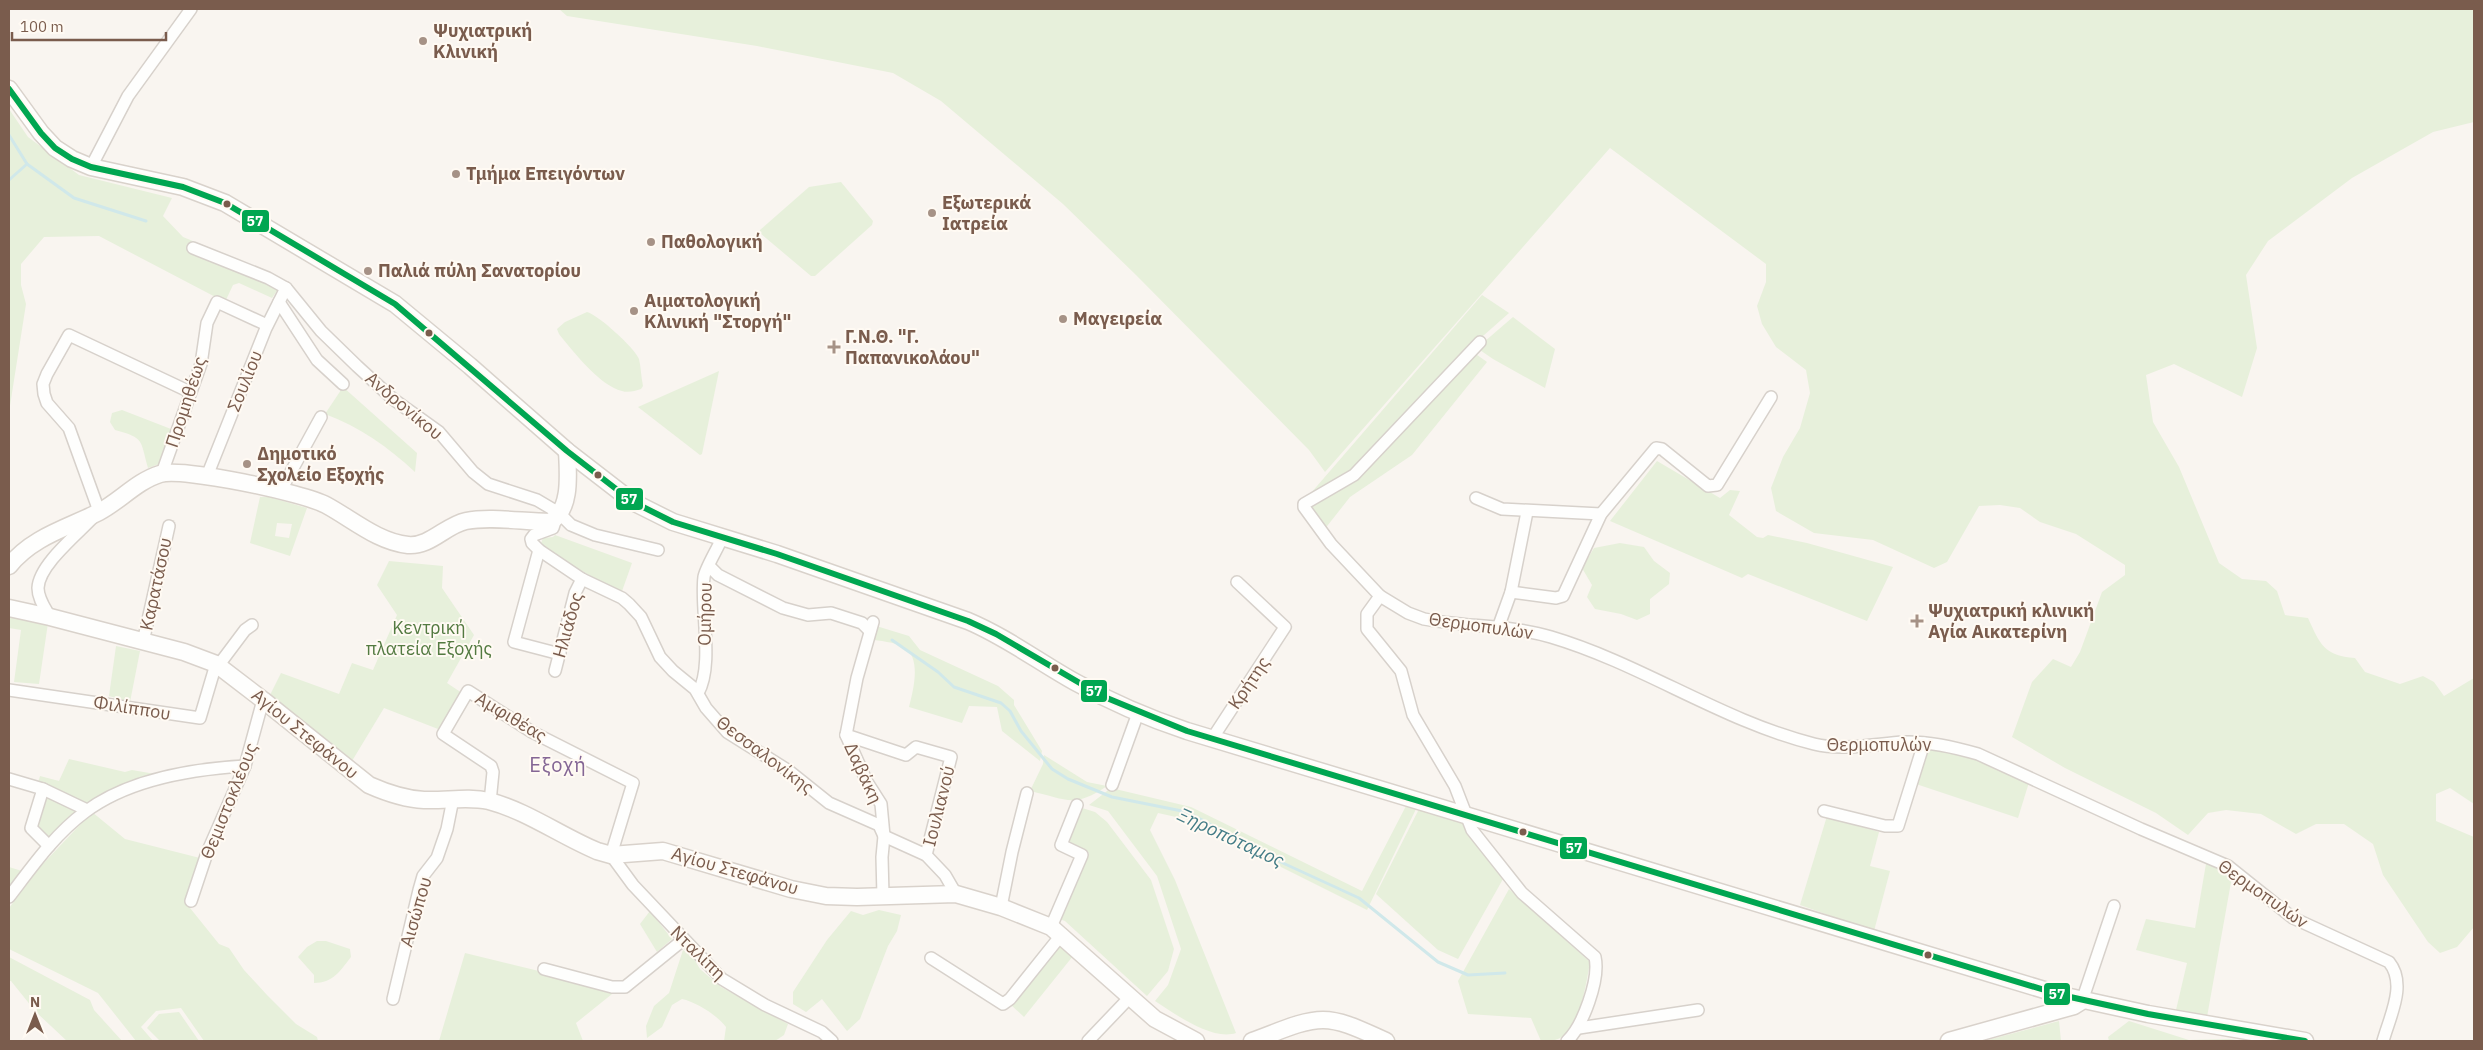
<svg xmlns="http://www.w3.org/2000/svg" width="2483" height="1050" font-family="'IBM Plex Sans',sans-serif">
	<style>
		.green { fill: #e7f0db; fill-rule: evenodd }
		.lines { fill: none; stroke-linecap: round; stroke-linejoin: round }
		.stream { stroke: #d0e8ea; stroke-width: 3 }
		.street-casing { stroke: #d7d1cb; stroke-width: 14 }
		.secondary-casing { stroke: #d9d2cb; stroke-width: 19 }
		.street { stroke: #fefefd; stroke-width: 11 }
		.secondary { stroke: #fefefd; stroke-width: 16 }
		.bus-1-casing { stroke: #fffaf3; stroke-width: 10 }
		.bus-1 { stroke: #00a651; stroke-width: 6 }
		.poi-dot { fill: #a69286; stroke: #fffaf3; stroke-width: 2 }
		.bus-dot { fill: #7a5c4d; stroke: #fffaf3; stroke-width: 2 }
		.labels { text-anchor: middle; stroke-width: 4; stroke-linejoin: round; paint-order: stroke }
		.poi-label { font-size: 18px; font-weight: bold; fill: #7a5c4d; stroke: #fffaf3; text-anchor: start }
		.street-label { font-size: 18px; fill: #7a5c4d; stroke: #fffaf3 }
		.park-label { font-size: 18px; fill: #537a41; stroke: #fffaf3 }
		.water-label { font-size: 19px; font-style: italic; fill: #437c86; stroke: #fffaf3 }
		.quarter-label { font-size: 20px; letter-spacing: 1px; fill: #846695; stroke: #fffaf3 }
		.line-badge { stroke: #fffaf3; stroke-width: 2 }
		.badge-label { font-size: 14px; text-anchor: middle; font-weight: bold; fill: #fff }
	</style>
	<rect width="100%" height="100%" fill="#f9f5f0"/>
	<!-- green -->
	<g class="green">
		<path d="M559,9H2474V122L2433,132L2352,178L2268,241L2246,275L2257,348L2242,397L2174,364L2146,375L2153,422L2179,467L2219,563L2242,579L2266,581L2277,591L2285,615L2308,618C2320,644 2324,656 2355,658L2365,672L2400,684L2423,676L2434,682L2444,696L2474,678V804L2450,788L2436,794V821L2474,837V927L2457,947L2440,953L2428,942L2383,875L2373,844L2344,824H2316L2296,834L2261,814L2226,810L2208,813L2188,835L2156,813L2065,768L2012,737L2032,682L2053,659L2071,667L2080,652L2102,592L2125,575V565L2076,534L2040,522L2020,508L2000,505L1979,506L1947,562L1934,568L1873,540L1814,533L1776,511L1771,488L1783,457L1800,428L1810,393L1806,370L1776,347L1762,324L1757,306L1766,282V264L1610,148L1325,472L1309,450L1136,275L1063,204L941,101L893,73L757,46L567,16Z"/>
		<path d="M9,109L28,137L79,175L172,198L163,216L183,237L260,268L283,282L272,298L239,283L233,285L225,302L99,236L44,237L21,264V285L26,304L9,412Z"/>
		<path d="M841,182L873,221L872,225L815,276H811L760,233V230L809,187Z"/>
		<path d="M1482,295L1509,313L1475,343L1353,472L1313,494L1311,493Z"/>
		<path d="M587,312C597,314 635,348 639,359C641,367 641,377 643,386L641,389C635,391 628,393 622,391C600,386 573,351 559,334L557,329L565,322Z"/>
		<path d="M1513,317L1555,349L1545,388L1493,359L1477,348Z"/>
		<path d="M1473,352L1487,362L1412,455L1350,497L1324,530L1307,505L1356,478Z"/>
		<path d="M719,371L702,454L700,455L638,407Z"/>
		<path d="M343,387L417,453L415,472C388,447 360,427 325,414Z"/>
		<path d="M122,410L171,429L159,464L148,468C140,440 145,438 115,430L110,422L112,413Z"/>
		<path d="M1657,461L1720,498L1730,490L1740,491L1729,515L1757,537L1763,538L1768,535L1807,543L1893,567L1867,621L1748,574L1742,578L1610,521Z"/>
		<path d="M260,497H269L307,508L290,556L250,543ZM277,523L292,524L289,538L275,536Z"/>
		<path d="M555,535L632,563L621,594L540,546L543,538L553,537Z"/>
		<path d="M1620,543L1644,547L1654,561L1670,573L1669,584L1650,599V614L1637,620L1621,614L1595,609L1587,597L1592,585L1582,568L1594,548Z"/>
		<path d="M389,561L443,566L442,588L474,635L447,683L462,693L438,729L384,708L352,761L270,695L281,673L339,694L352,663L373,670L397,615L377,585Z"/>
		<path d="M9,615L48,623L39,684L14,682L21,630L9,628Z"/>
		<path d="M873,625L909,636L920,650L998,686L1014,700V705L1042,751L1040,761L1002,731L997,707L969,706L962,723L909,707C913,691 922,658 904,647C895,642 879,641 869,639Z"/>
		<path d="M116,646L140,651L130,702L109,696Z"/>
		<path d="M1928,748L1974,757L2030,779L2018,818L1916,784Z"/>
		<path d="M1044,755L1087,782L1107,786C1073,809 1067,799 1030,791L1043,764Z"/>
		<path d="M69,759L125,772L132,770L161,775L86,809L37,786L40,776L59,781Z"/>
		<path d="M1111,788L1191,807L1362,891L1407,804L1417,807L1367,910L1185,819L1158,813L1150,830L1175,880L1236,1033C1212,1041 1175,1014 1155,1001L1168,985L1181,949L1157,876L1108,811L1089,805Z"/>
		<path d="M45,792L84,810L47,840L34,825Z"/>
		<path d="M1079,807L1095,812L1107,822L1151,880L1174,949L1168,971L1147,996L1065,921L1059,919L1089,853L1069,843Z"/>
		<path d="M1419,809L1463,822L1503,879L1458,959L1438,950L1376,894Z"/>
		<path d="M92,812L125,839L200,858L186,903L219,944L229,948L244,970L267,995L296,1024L317,1037L318,1041H204L181,1008L156,1011L141,1027L153,1041H136L98,993L9,949V908L40,867Z"/>
		<path d="M1827,816L1879,832L1870,866L1890,871L1874,931L1800,905Z"/>
		<path d="M2207,858L2233,871L2207,1017L2176,1010L2187,963L2136,950L2146,919L2195,928Z"/>
		<path d="M9,867L22,871L9,892Z"/>
		<path d="M1509,889L1590,962C1586,983 1581,1027 1560,1038C1555,1041 1546,1041 1541,1041L1531,1018L1468,1014L1458,981Z"/>
		<path d="M879,910L901,915L897,931L888,946L860,1019L847,1031L822,999L806,1012L793,1004V992L827,940L851,911L863,915Z"/>
		<path d="M650,911L672,939L657,952L640,924Z"/>
		<path d="M317,941H326L350,949L351,957C340,971 333,983 314,983V975L298,957L307,947Z"/>
		<path d="M1060,946L1073,956L1024,1017L1010,1004Z"/>
		<path d="M683,950L691,954L700,969L721,987L788,1024L784,1035L775,1041H724L726,1027C717,1015 696,1002 682,999L672,1005L662,1027L647,1038L646,1026L654,1006L669,993Z"/>
		<path d="M465,953L617,990L576,1023L583,1041H439Z"/>
		<path d="M9,957L90,1000L94,1010L122,1041H67L36,1012L11,981H9Z"/>
		<path d="M179,1012L199,1041H160L147,1028L159,1014Z"/>
		<path d="M2059,1021L2061,1041H1984Z"/>
		<path d="M2129,1021L2189,1040L2230,1039L2243,1041H2109L2108,1037Z"/>
	</g>
	<g class="lines">
		<!-- stream -->
		<g class="stream">
			<path d="M9,135L27,164L74,198L146,221"/>
			<path d="M9,180L27,164"/>
			<path d="M892,640L938,672L954,687L1001,703L1010,711L1021,731L1052,769L1068,779L1112,797L1187,812L1285,864L1359,898L1438,962L1468,975L1505,973"/>
		</g>
		<defs>
			<g id="street">
				<path d="M91,167L128,96L191,9"/>
				<path d="M193,248L268,278L286,288L321,331L357,366L393,399L439,432L473,472L488,484L537,500L559,513L571,525L595,535L658,550"/>
				<path d="M279,302L317,360L343,384"/>
				<path d="M1480,342L1354,475L1304,504V507L1331,544L1380,596L1408,613L1424,619C1465,627 1512,625 1551,637C1642,664 1722,721 1814,744C1843,751 1874,744 1904,742C1929,741 1954,747 1978,754L2141,829L2228,866L2293,918L2389,962C2407,984 2390,1016 2383,1041"/>
				<path d="M162,473L201,364L207,323L217,302L267,325"/>
				<path d="M207,476L266,328L286,288"/>
				<path d="M281,490L321,417"/>
				<path d="M1476,498L1502,509L1601,514"/>
				<path d="M556,518L553,528L534,535L531,539L532,543L539,550L582,579L622,598L629,604L641,617L660,657L673,671L695,689L706,708L727,732L789,771L829,803L879,825L884,836L926,855L945,875L956,894"/>
				<path d="M539,550L514,642L560,654"/>
				<path d="M709,566L718,575L783,608L808,615L831,613L862,623L870,631"/>
				<path d="M1511,592L1556,598L1563,596L1601,514L1656,448L1662,449L1708,486L1717,485L1771,397"/>
				<path d="M1380,596L1367,614V629L1401,671L1413,715L1455,786L1472,830L1522,893L1595,957C1600,979 1583,1026 1567,1041"/>
				<path d="M50,617C45,608 38,599 38,588C39,563 83,530 99,511L69,428L47,403L44,394L43,384L47,374L69,335L190,392"/>
				<path d="M873,622L857,678L846,735L867,782L881,804L884,836L882,857L883,896"/>
				<path d="M1498,628L1511,592L1527,512"/>
				<path d="M143,642L169,526"/>
				<path d="M218,666L245,630L252,625"/>
				<path d="M555,671L575,593L582,579"/>
				<path d="M9,690L200,718L216,664"/>
				<path d="M698,693C714,665 700,608 704,577C705,569 718,548 722,538"/>
				<path d="M846,735L906,755L916,747L951,757L926,855"/>
				<path d="M1212,739L1285,627L1237,582"/>
				<path d="M9,779L43,789L31,828L49,846"/>
				<path d="M1112,785L1138,713"/>
				<path d="M43,789L87,810"/>
				<path d="M490,802L493,772L491,766L443,734L468,691L532,732L633,783L611,855L633,885L722,979L765,1005L822,1032L832,1041"/>
				<path d="M1824,811L1885,826H1898L1924,743"/>
				<path d="M9,897C32,867 54,835 85,812C129,779 192,769 245,766"/>
				<path d="M191,901L207,853L245,766L263,700"/>
				<path d="M1001,907L1012,852L1027,793"/>
				<path d="M1051,927L1082,855L1061,845L1077,805"/>
				<path d="M931,958L1003,1004L1010,999L1062,934"/>
				<path d="M544,969L612,987H625L683,940"/>
				<path d="M393,999L419,890L423,876L437,858L447,829L453,799"/>
				<path d="M2082,1001L2114,906"/>
				<path d="M1579,1028L1698,1010"/>
				<path d="M1088,1041L1130,997"/>
			</g>
			<g id="secondary">
				<path d="M9,89L41,133L55,148L72,159L91,167L183,187L225,203L395,304L470,366L567,451L633,502L673,522L777,554L968,621C1006,637 1039,662 1075,682C1111,702 1148,718 1187,731L2061,995L2148,1014L2305,1041"/>
				<path d="M9,566C32,537 67,528 99,512C120,501 137,481 160,474C182,467 304,493 326,505C352,519 378,542 408,545C430,547 446,525 466,521C491,516 524,522 550,522C572,510 568,473 567,451"/>
				<path d="M9,608L50,617L184,652L216,664L263,700L369,785C387,793 404,799 424,800C446,801 468,796 489,801C527,811 561,836 597,851L611,855L663,851L791,889L826,896L857,897L956,894L1001,907L1051,927L1155,1019L1196,1041"/>
				<path d="M1252,1041C1274,1034 1300,1020 1323,1020C1344,1020 1367,1033 1386,1041"/>
				<path d="M1949,1041L2074,1006L2082,1001"/>
			</g>
		</defs>
		<!-- street casing -->
		<use href="#street" class="street-casing"/>
		<!-- secondary casing -->
		<use href="#secondary" class="secondary-casing"/>
		<!-- street -->
		<use href="#street" class="street"/>
		<!-- secondary -->
		<use href="#secondary" class="secondary"/>
		<defs>
			<path id="bus-1" d="M9,89L41,133L55,148L72,159L91,167L183,187L225,203L395,304L567,451L633,502L673,522L777,554L968,621L996,634L1102,696L1187,731L2061,995L2148,1014L2305,1041"/>
		</defs>
		<!-- bus-1 casing -->
		<use href="#bus-1" class="bus-1-casing"/>
		<!-- bus-1 -->
		<use href="#bus-1" class="bus-1"/>
	</g>
	<!-- markers -->
	<g class="poi-dot">
		<circle cx="423" cy="41" r="5"/>
		<circle cx="456" cy="174" r="5"/>
		<circle cx="932" cy="213" r="5"/>
		<circle cx="651" cy="242" r="5"/>
		<circle cx="368" cy="271" r="5"/>
		<circle cx="634" cy="311" r="5"/>
		<circle cx="1063" cy="319" r="5"/>
		<path d="M831.5 339.5h5v5h5v5h-5v5h-5v-5h-5v-5h5z"/>
		<circle cx="247" cy="464" r="5"/>
		<path d="M1914.5 613.5h5v5h5v5h-5v5h-5v-5h-5v-5h5z"/>
	</g>
	<g class="bus-dot">
		<circle cx="227" cy="204" r="4.5"/>
		<circle cx="429" cy="333" r="4.5"/>
		<circle cx="598" cy="475" r="4.5"/>
		<circle cx="1055" cy="668" r="4.5"/>
		<circle cx="1523" cy="832" r="4.5"/>
		<circle cx="1928" cy="955" r="4.5"/>
	</g>
	<g class="labels">
		<!-- poi labels -->
		<g class="poi-label">
			<text x="433" y="37">Ψυχιατρική<tspan x="433" dy="21">Κλινική</tspan></text>
			<text x="466" y="180">Τμήμα Επειγόντων</text>
			<text x="942" y="209">Εξωτερικά<tspan x="942" dy="21">Ιατρεία</tspan></text>
			<text x="661" y="248">Παθολογική</text>
			<text x="378" y="277">Παλιά πύλη Σανατορίου</text>
			<text x="644" y="307">Αιματολογική<tspan x="644" dy="21">Κλινική "Στοργή"</tspan></text>
			<text x="1073" y="325">Μαγειρεία</text>
			<text x="845" y="343">Γ.Ν.Θ. "Γ.<tspan x="845" dy="21">Παπανικολάου"</tspan></text>
			<text x="257" y="460">Δημοτικό<tspan x="257" dy="21">Σχολείο Εξοχής</tspan></text>
			<text x="1928" y="617">Ψυχιατρική κλινική<tspan x="1928" dy="21">Αγία Αικατερίνη</tspan></text>
		</g>
		<!-- street labels -->
		<g class="street-label">
			<text transform="translate(245 381) rotate(-68)" y="6">Σουλίου</text>
			<text transform="translate(186 402) rotate(-72)" y="6">Προμηθέως</text>
			<text transform="translate(404 406) rotate(40)" y="6">Ανδρονίκου</text>
			<text transform="translate(156 584) rotate(-78)" y="6">Καρατάσου</text>
			<text transform="translate(705 614) rotate(-89)" y="6">Ομήρου</text>
			<text transform="translate(568 625) rotate(-74)" y="6">Ηλιάδος</text>
			<text transform="translate(1481 626) rotate(8)" y="6">Θερμοπυλών</text>
			<text transform="translate(1249 683) rotate(-56)" y="6">Κρήτης</text>
			<text transform="translate(132 708) rotate(9)" y="6">Φιλίππου</text>
			<text transform="translate(511 717) rotate(31)" y="6">Αμφιθέας</text>
			<text transform="translate(305 734) rotate(39)" y="6">Αγίου Στεφάνου</text>
			<text x="1879" y="751">Θερμοπυλών</text>
			<text transform="translate(765 755) rotate(37)" y="6">Θεσσαλονίκης</text>
			<text transform="translate(863 773) rotate(65)" y="6">Δαβάκη</text>
			<text transform="translate(229 801) rotate(-68)" y="6">Θεμιστοκλέους</text>
			<text transform="translate(939 806) rotate(-76)" y="6">Ιουλιανού</text>
			<text transform="translate(735 871) rotate(16)" y="6">Αγίου Στεφάνου</text>
			<text transform="translate(2263 894) rotate(35)" y="6">Θερμοπυλών</text>
			<text transform="translate(416 912) rotate(-74)" y="6">Αισώπου</text>
			<text transform="translate(698 953) rotate(44)" y="6">Νταλίπη</text>
		</g>
		<!-- park labels -->
		<g class="park-label">
			<text x="429" y="634">Κεντρική<tspan x="429" dy="21">πλατεία Εξοχής</tspan></text>
		</g>
		<!-- water labels -->
		<g class="water-label">
			<text transform="translate(1231 837) rotate(25)" y="7">Ξηροπόταμος</text>
		</g>
		<!-- quarter labels -->
		<g class="quarter-label">
			<text x="558" y="772">Εξοχή</text>
		</g>
	</g>
	<g class="line-badge">
		<rect x="241" y="209" width="29" height="24" rx="5" fill="#00a651"/>
		<rect x="615" y="487" width="29" height="24" rx="5" fill="#00a651"/>
		<rect x="1080" y="679" width="28" height="24" rx="5" fill="#00a651"/>
		<rect x="1559" y="836" width="29" height="24" rx="5" fill="#00a651"/>
		<rect x="2043" y="982" width="28" height="24" rx="5" fill="#00a651"/>
	</g>
	<g class="badge-label">
		<text x="255" y="226">57</text>
		<text x="629" y="504">57</text>
		<text x="1094" y="696">57</text>
		<text x="1574" y="853">57</text>
		<text x="2057" y="999">57</text>
	</g>
	<!-- border -->
	<rect width="2483" height="1050" fill="none" stroke="#7a5c4d" stroke-width="20"/>
	<!-- north arrow -->
	<g transform="translate(35 1015)" stroke="#fffaf3" stroke-width="4" paint-order="stroke">
	<path d="M0-4L9 19L0 12L-9 19Z" fill="#7a5c4d"/>
	<text y="-8" font-size="14" font-weight="bold" text-anchor="middle" fill="#7a5c4d">N</text>
	</g>
	<!-- scale -->
	<path d="M12 32v8h154v-8" fill="none" stroke="#7a5c4d" stroke-width="2.5"/>
	<text x="20" y="32" font-size="15" fill="#7a5c4d" stroke="#fffaf3" stroke-width="4" paint-order="stroke">100 m</text>
</svg>
